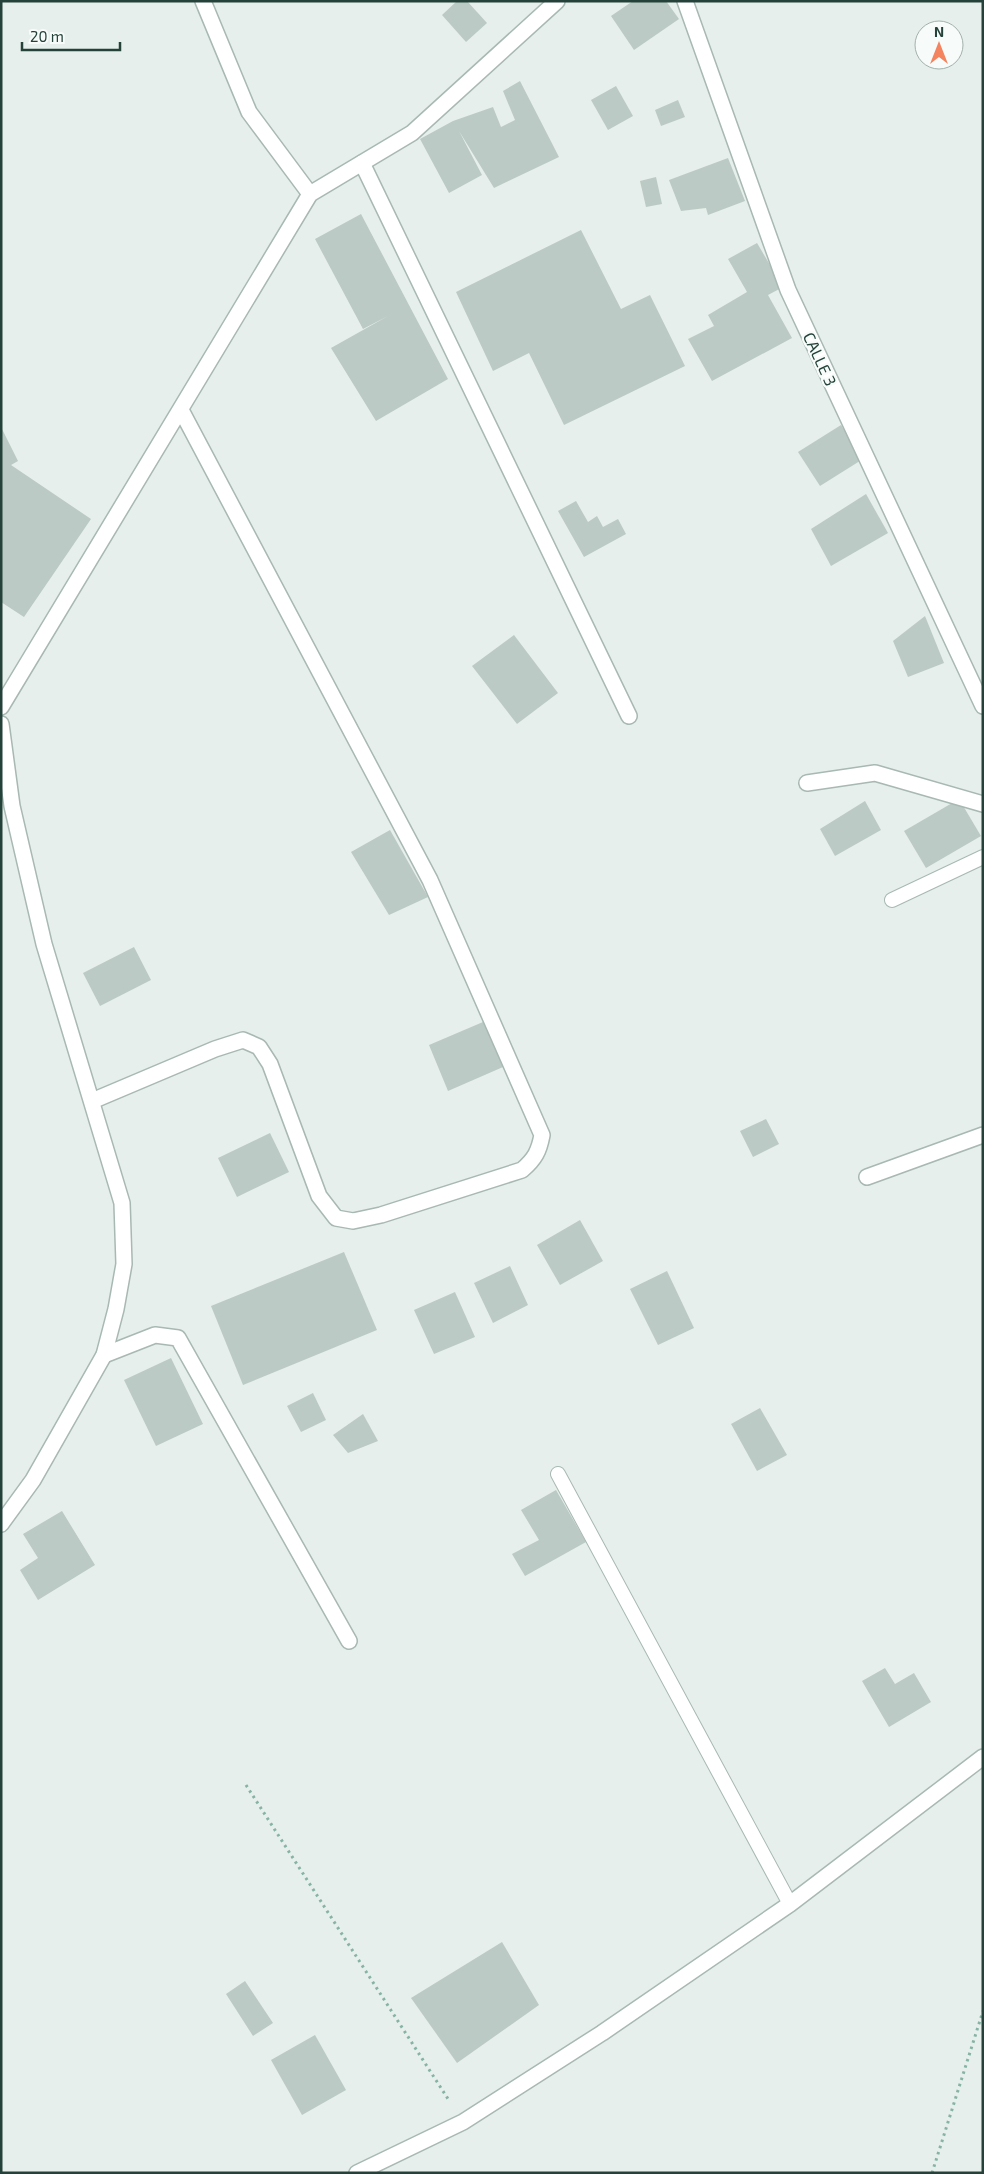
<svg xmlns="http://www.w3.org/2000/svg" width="984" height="2174" font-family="'Exo 2',sans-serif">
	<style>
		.building { fill: #bbcac4 }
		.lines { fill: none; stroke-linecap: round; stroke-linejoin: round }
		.lane-casing { stroke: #a8b8b2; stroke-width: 16 }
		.street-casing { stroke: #a8b8b2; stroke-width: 18 }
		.path { stroke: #86b3a5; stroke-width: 3; stroke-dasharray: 2.5 4; stroke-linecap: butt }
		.lane { stroke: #fff; stroke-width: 14 }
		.street { stroke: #fff; stroke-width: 15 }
		.labels { text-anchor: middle; stroke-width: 4.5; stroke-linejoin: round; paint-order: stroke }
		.street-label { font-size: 16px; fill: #24423a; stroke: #f7fbf9 }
	</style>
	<rect width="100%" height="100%" fill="#e6efeb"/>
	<!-- building -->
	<g class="building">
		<path d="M457,1H467L487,23L466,42L442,15Z"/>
		<path d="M633,1H666L679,19L634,50L611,16Z"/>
		<path d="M520,81L559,157L494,188L459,131L482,175L449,193L420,139L453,121L493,107L501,127L515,120L503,91Z"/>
		<path d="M616,86L633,116L608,130L591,100Z"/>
		<path d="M678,100L685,117L661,126L655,110Z"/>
		<path d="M728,158L745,201L708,215L706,208L681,211L669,180Z"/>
		<path d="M656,177L662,204L646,207L640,181Z"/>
		<path d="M361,214L448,379L376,421L331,348L388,316L363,329L315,239Z"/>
		<path d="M581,230L621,309L650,295L685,366L564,425L529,353L493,371L456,292Z"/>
		<path d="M757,243L783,287L768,295L792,338L712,381L688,339L714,326L708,315L747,292L728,259Z"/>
		<path d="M841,425L863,459L820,486L798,452Z"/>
		<path d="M1,427L18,461L11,465L91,519L24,617L1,602Z"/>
		<path d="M866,494L888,533L831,566L811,529Z"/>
		<path d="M576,501L588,522L597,516L603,527L618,519L626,534L584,557L558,511Z"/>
		<path d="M925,616L944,663L908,677L893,641Z"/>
		<path d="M514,635L558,693L517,724L472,666Z"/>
		<path d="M959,799L981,836L926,868L904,831Z"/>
		<path d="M865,801L881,830L835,856L820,829Z"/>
		<path d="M390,830L428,897L389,915L351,852Z"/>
		<path d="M134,947L151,980L100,1006L83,973Z"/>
		<path d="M483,1022L503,1067L448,1091L429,1045Z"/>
		<path d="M766,1119L779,1144L753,1157L740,1131Z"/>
		<path d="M270,1133L289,1172L237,1197L218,1158Z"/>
		<path d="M580,1220L603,1261L560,1285L537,1245Z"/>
		<path d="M344,1252L377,1330L243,1385L211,1306Z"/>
		<path d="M510,1266L528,1305L493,1323L474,1283Z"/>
		<path d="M667,1271L694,1328L658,1345L630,1289Z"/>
		<path d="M455,1292L475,1337L434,1354L414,1310Z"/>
		<path d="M171,1358L203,1424L156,1446L124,1380Z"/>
		<path d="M313,1393L326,1420L301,1432L287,1406Z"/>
		<path d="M760,1408L787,1455L757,1471L731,1424Z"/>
		<path d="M363,1414L378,1441L348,1453L333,1435Z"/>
		<path d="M556,1490L586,1542L525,1576L512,1554L539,1540L521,1510Z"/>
		<path d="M62,1511L95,1565L38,1600L20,1570L38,1558L23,1534Z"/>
		<path d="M885,1668L895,1684L914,1673L931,1702L889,1727L862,1681Z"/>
		<path d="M502,1942L539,2005L457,2063L411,1998Z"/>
		<path d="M245,1981L273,2023L253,2036L226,1994Z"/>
		<path d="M315,2035L346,2090L302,2115L271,2060Z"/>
	</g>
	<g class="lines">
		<defs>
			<g id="lane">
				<path d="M892,900L983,857"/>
				<path d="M558,1474L790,1904"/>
			</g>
			<g id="street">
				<path d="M203,1L249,112L310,194"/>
				<path d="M685,1L788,290L983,706"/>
				<path d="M362,163L629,716"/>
				<path d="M1,707L310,194L412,133L557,1"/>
				<path d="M1,724L12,806L44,944L122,1203L124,1264L116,1309L104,1355L33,1480L1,1524"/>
				<path d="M807,783L875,773L983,804"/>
				<path d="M92,1101L215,1049L243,1040L259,1047L270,1064L319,1196L336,1218L353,1221L381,1215L522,1170C535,1159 539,1151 542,1135L430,880L181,410"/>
				<path d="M867,1177L983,1135"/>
				<path d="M104,1355L155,1335L178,1338L349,1641"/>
				<path d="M357,2173L463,2122L602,2033L790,1904L983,1757"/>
			</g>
		</defs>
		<!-- lane casing -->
		<use href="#lane" class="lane-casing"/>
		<!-- street casing -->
		<use href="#street" class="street-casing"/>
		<!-- path -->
		<g class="path">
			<path d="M246,1785L450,2102"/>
			<path d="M932,2173L983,2011"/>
		</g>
		<!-- lane -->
		<use href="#lane" class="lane"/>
		<!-- street -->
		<use href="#street" class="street"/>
	</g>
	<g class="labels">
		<!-- street labels -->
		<g class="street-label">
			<text transform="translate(820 359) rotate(65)" y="6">CALLE 3</text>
		</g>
	</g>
	<!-- border -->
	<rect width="984" height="2174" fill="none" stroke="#24423a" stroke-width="5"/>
	<!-- north arrow -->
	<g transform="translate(939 45)"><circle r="24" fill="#f7fbf9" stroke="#a3b1ad"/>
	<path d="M0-4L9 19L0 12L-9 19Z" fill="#f4845f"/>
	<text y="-8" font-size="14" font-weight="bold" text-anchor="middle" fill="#24423a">N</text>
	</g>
	<!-- scale -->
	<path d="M22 42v8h98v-8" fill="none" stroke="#24423a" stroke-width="2.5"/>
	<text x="30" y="42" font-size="15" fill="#24423a" stroke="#f7fbf9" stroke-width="4" paint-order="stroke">20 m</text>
</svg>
